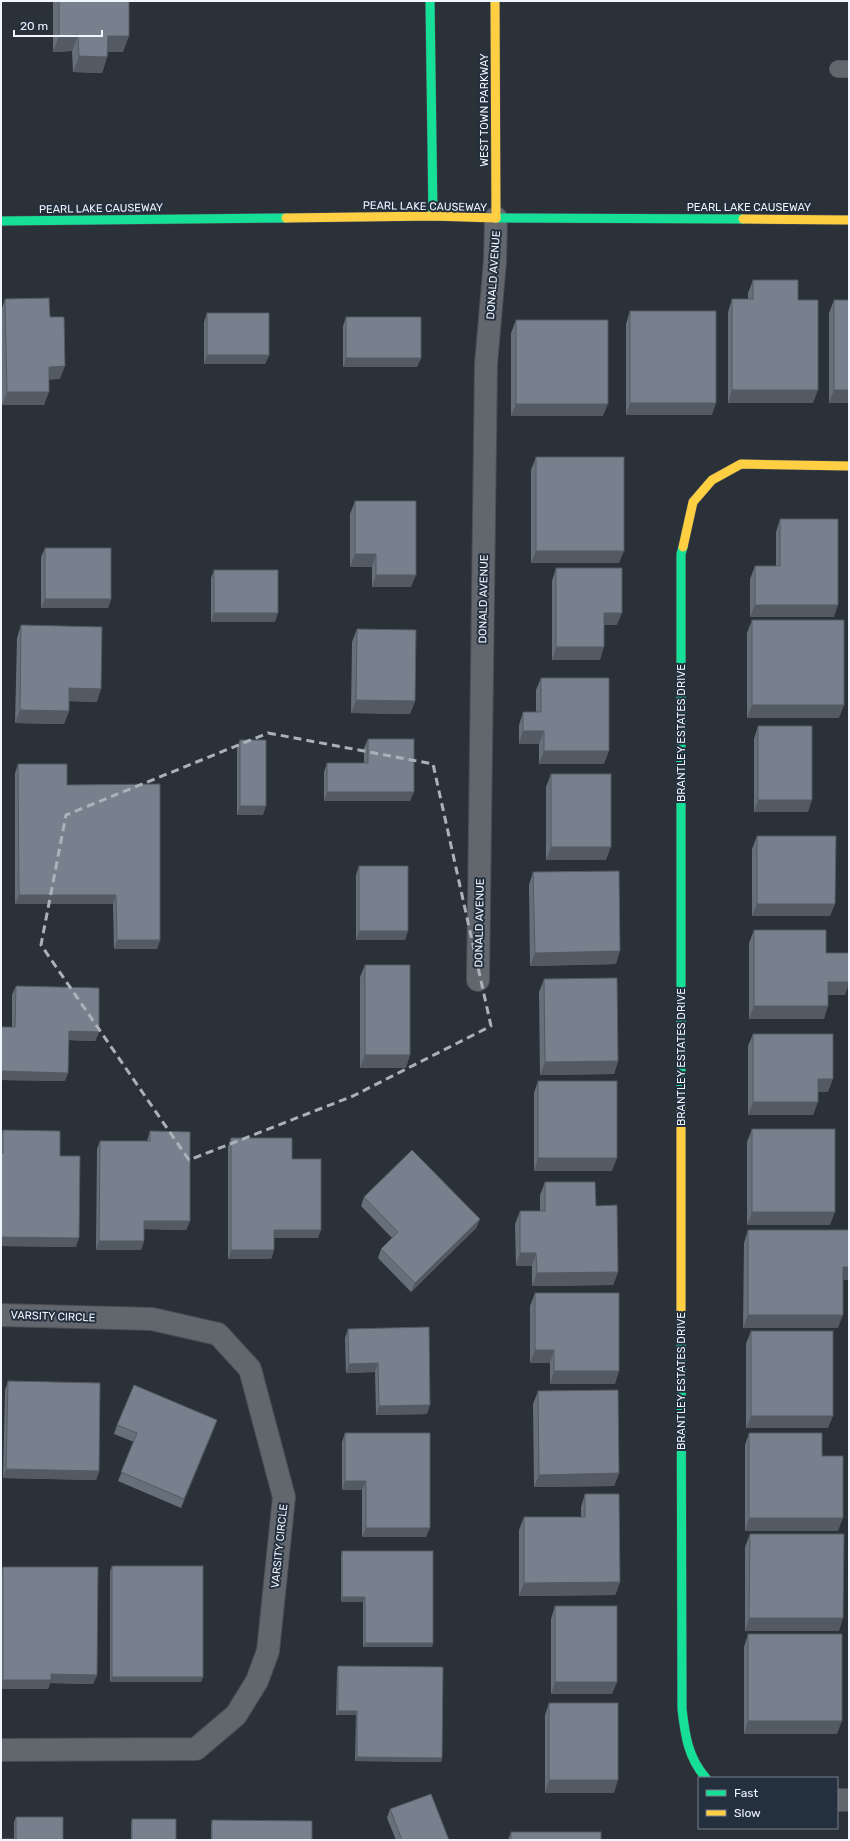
<svg xmlns="http://www.w3.org/2000/svg" width="850" height="1841" font-family="Rubik,sans-serif">
	<style>
		.lines { fill: none; stroke-linecap: round; stroke-linejoin: round }
		.lane-casing { stroke: #494e54; stroke-width: 18 }
		.street-casing { stroke: #494e54; stroke-width: 24 }
		.fast-casing { stroke: #494e54; stroke-width: 10 }
		.slow-casing { stroke: #494e54; stroke-width: 10 }
		.lane { stroke: #62676e; stroke-width: 17 }
		.street { stroke: #62676e; stroke-width: 22 }
		.fast { stroke: #16e098; stroke-width: 9 }
		.slow { stroke: #ffcf43; stroke-width: 9 }
		.wall { fill: #666f7a }
		.shaded-wall { fill: #535a63 }
		.building { fill: #77818e; stroke: #535a63 }
		.marked { fill: none; stroke: #aab1b9; stroke-width: 3; stroke-dasharray: 8 5; stroke-linejoin: round }
		.labels { text-anchor: middle; stroke-width: 4; stroke-linejoin: round; paint-order: stroke }
		.street-label { font-size: 11px; fill: #eff6fe; stroke: #25303f }
	</style>
	<rect width="100%" height="100%" fill="#2b3139"/>
	<g class="lines">
		<defs>
			<path id="lane" d="M838,69H849"/>
			<g id="street">
				<path d="M478,980L486,364L495,261L496,218"/>
				<path d="M1,1315L152,1319L218,1334L250,1369L284,1497L268,1651L257,1681L236,1715L196,1749L1,1750"/>
				<path d="M837,1800H849"/>
			</g>
			<g id="fast">
				<path d="M430,1L433,216"/>
				<path d="M496,218L743,219"/>
				<path d="M1,221L286,218"/>
				<path d="M681,1101V554L683,547"/>
				<path d="M681,1316L682,1709C685,1735 688,1758 706,1778"/>
			</g>
			<g id="slow">
				<path d="M495,1L496,218"/>
				<path d="M286,218L433,216L496,218"/>
				<path d="M743,219L849,220"/>
				<path d="M683,547L693,502L712,480L741,464L849,466"/>
				<path d="M681,1101V1316"/>
			</g>
		</defs>
		<!-- lane casing -->
		<use href="#lane" class="lane-casing"/>
		<!-- street casing -->
		<use href="#street" class="street-casing"/>
		<!-- fast casing -->
		<use href="#fast" class="fast-casing"/>
		<!-- slow casing -->
		<use href="#slow" class="slow-casing"/>
		<!-- lane -->
		<use href="#lane" class="lane"/>
		<!-- street -->
		<use href="#street" class="street"/>
		<!-- fast -->
		<use href="#fast" class="fast"/>
		<!-- slow -->
		<use href="#slow" class="slow"/>
	</g>
	<!-- wall -->
	<g class="wall">
		<path d="M53,1H129L123,52H108L107,57L102,73L73,72L72,51L53,52Z"/>
		<path d="M753,280L798,300L813,403H728V312L732,299H748V293Z"/>
		<path d="M5,299L50,317L60,379H49L44,405H2L1,311Z"/>
		<path d="M834,300L849,403H829V313Z"/>
		<path d="M630,311L712,415H626V324Z"/>
		<path d="M207,313L269,355L265,364H204V322Z"/>
		<path d="M346,317L421,358L417,367H343V326Z"/>
		<path d="M516,320L603,416H511V333Z"/>
		<path d="M536,457L619,563H531V470Z"/>
		<path d="M355,501L411,587H372V567H350V514Z"/>
		<path d="M780,519L834,617H750V579L755,566H776V532Z"/>
		<path d="M45,548L111,599L108,608H41V557Z"/>
		<path d="M556,568L617,625H604L600,660H552V581Z"/>
		<path d="M214,570L275,622H211V578Z"/>
		<path d="M752,620L839,718H747V633Z"/>
		<path d="M21,625L97,702L69,701V711L64,724L15,723L17,638Z"/>
		<path d="M357,629L415,701L410,714L351,713L352,642Z"/>
		<path d="M541,678L604,764H539V744H519V725L523,712H536V690Z"/>
		<path d="M758,726L808,812H754V739Z"/>
		<path d="M368,739L410,801H324V772L327,763H364V748Z"/>
		<path d="M240,740L263,815H237V749Z"/>
		<path d="M18,764L160,940L157,949H114L113,904H15V773Z"/>
		<path d="M551,774L606,860H546V787Z"/>
		<path d="M757,836L830,916H752V849Z"/>
		<path d="M359,866L405,940H356V875Z"/>
		<path d="M533,872L616,964L530,966L529,885Z"/>
		<path d="M754,930L826,953L845,995H828L824,1019H749V943Z"/>
		<path d="M365,965L406,1068H360V977Z"/>
		<path d="M544,979L618,1061L614,1074L540,1075L539,992Z"/>
		<path d="M16,986L99,1032L95,1041L69,1040L65,1081L1,1080V1027H12V995Z"/>
		<path d="M753,1034L828,1092H818L813,1115H748V1046Z"/>
		<path d="M538,1081L612,1171H534V1093Z"/>
		<path d="M752,1129L830,1225H747V1142Z"/>
		<path d="M3,1130L60,1156L76,1247L1,1246V1137Z"/>
		<path d="M150,1131L190,1221L186,1230L144,1229V1241L141,1250H96L97,1149L100,1141H147Z"/>
		<path d="M231,1138L292,1159L318,1238H274V1250L271,1259H228V1147Z"/>
		<path d="M545,1182L596,1206L618,1272L613,1285L532,1286V1266H516L515,1224L520,1211H540V1195Z"/>
		<path d="M364,1197L480,1219L476,1228L411,1292L378,1258L381,1249L392,1238L361,1206Z"/>
		<path d="M748,1230L849,1280H843L838,1328H743L744,1243Z"/>
		<path d="M535,1293L615,1384H550V1363H530V1306Z"/>
		<path d="M348,1329L427,1414L376,1415L375,1372L346,1373L345,1338Z"/>
		<path d="M751,1331L828,1428H746V1344Z"/>
		<path d="M8,1381L99,1471L96,1480L3,1478L5,1390Z"/>
		<path d="M538,1391L619,1473L614,1486L534,1487L533,1404Z"/>
		<path d="M217,1420L181,1508L118,1481L134,1442L114,1434L117,1425Z"/>
		<path d="M345,1433L426,1537H362V1490H342V1442Z"/>
		<path d="M749,1433L822,1456L838,1531H745V1445Z"/>
		<path d="M585,1494L620,1582L615,1595L519,1596V1530L524,1517H581V1507Z"/>
		<path d="M750,1534L839,1631H745V1547Z"/>
		<path d="M342,1551L433,1643L432,1647H363V1602H341V1556Z"/>
		<path d="M112,1566L203,1677L201,1682H110V1571Z"/>
		<path d="M3,1567L97,1675L93,1684L50,1683L48,1689H1V1574Z"/>
		<path d="M555,1606L612,1694H551V1619Z"/>
		<path d="M748,1634L837,1734H744V1647Z"/>
		<path d="M338,1666L442,1758L441,1762L355,1761L356,1715H336L337,1670Z"/>
		<path d="M549,1703L614,1793H545V1715Z"/>
		<path d="M390,1809L449,1840H396L387,1818Z"/>
		<path d="M16,1817L63,1840L14,1839V1822Z"/>
		<path d="M132,1819L176,1840H131V1824Z"/>
		<path d="M212,1820L312,1840H211V1825Z"/>
		<path d="M511,1832L601,1840H508Z"/>
	</g>
	<!-- shaded-wall -->
	<g class="shaded-wall">
		<path d="M78,35L72,51L53,52L59,36Z"/>
		<path d="M108,36H129L123,52H102Z"/>
		<path d="M79,56L107,57L102,73L73,72Z"/>
		<path d="M207,355H269L265,364H204Z"/>
		<path d="M346,358H421L417,367H343Z"/>
		<path d="M65,366L60,379L44,380L49,367Z"/>
		<path d="M732,390H818L813,403H728Z"/>
		<path d="M834,390H849V403H829Z"/>
		<path d="M7,392H49L44,405H2Z"/>
		<path d="M630,403H716L712,415H626Z"/>
		<path d="M516,404H608L603,416H511Z"/>
		<path d="M536,551H624L619,563H531Z"/>
		<path d="M355,554H376L372,567H350Z"/>
		<path d="M376,575H416L411,587H372Z"/>
		<path d="M45,599H111L108,608H41Z"/>
		<path d="M755,605H838L834,617H750Z"/>
		<path d="M214,613H278L275,622H211Z"/>
		<path d="M604,613H622L617,625H600Z"/>
		<path d="M556,647H604L600,660H552Z"/>
		<path d="M69,688L101,689L97,702L65,701Z"/>
		<path d="M356,700L415,701L410,714L351,713Z"/>
		<path d="M752,705H844L839,718H747Z"/>
		<path d="M20,710L69,711L64,724L15,723Z"/>
		<path d="M523,731H544L539,744H519Z"/>
		<path d="M544,751H609L604,764H539Z"/>
		<path d="M327,792H414L410,801H324Z"/>
		<path d="M758,800H812L808,812H754Z"/>
		<path d="M240,806H266L263,815H237Z"/>
		<path d="M551,847H611L606,860H546Z"/>
		<path d="M19,895H116L113,904H15Z"/>
		<path d="M757,904H835L830,916H752Z"/>
		<path d="M359,931H408L405,940H356Z"/>
		<path d="M117,940H160L157,949H114Z"/>
		<path d="M620,951L616,964L530,966L535,953Z"/>
		<path d="M828,982H849V984L845,995H824Z"/>
		<path d="M754,1006H828L824,1019H749Z"/>
		<path d="M69,1031L99,1032L95,1041L66,1040Z"/>
		<path d="M365,1055H410L406,1068H360Z"/>
		<path d="M618,1061L614,1074L540,1075L545,1062Z"/>
		<path d="M1,1071L68,1073L65,1081L1,1080Z"/>
		<path d="M818,1079H833L828,1092H813Z"/>
		<path d="M753,1102H818L813,1115H748Z"/>
		<path d="M538,1158H617L612,1171H534Z"/>
		<path d="M752,1212H835L830,1225H747Z"/>
		<path d="M480,1219L476,1228L411,1292L415,1283Z"/>
		<path d="M144,1221H190L186,1230L141,1229Z"/>
		<path d="M274,1230H321L318,1238H271Z"/>
		<path d="M1,1237L79,1238L76,1247L1,1246Z"/>
		<path d="M99,1241H144L141,1250H96Z"/>
		<path d="M231,1250H274L271,1259H228Z"/>
		<path d="M520,1253H536L532,1266H516Z"/>
		<path d="M843,1267H849V1280H838Z"/>
		<path d="M618,1272L613,1285L532,1286L537,1273Z"/>
		<path d="M748,1315H843L838,1328H743Z"/>
		<path d="M535,1350H554L550,1363H530Z"/>
		<path d="M378,1363L375,1372L346,1373L349,1364Z"/>
		<path d="M554,1371H619L615,1384H550Z"/>
		<path d="M430,1405L427,1414L376,1415L379,1406Z"/>
		<path d="M751,1416H833L828,1428H746Z"/>
		<path d="M217,1420L214,1429L181,1508L184,1499Z"/>
		<path d="M6,1469L99,1471L96,1480L3,1478Z"/>
		<path d="M619,1473L614,1486L534,1487L539,1475Z"/>
		<path d="M345,1481H366L362,1490H342Z"/>
		<path d="M749,1518H843L838,1531H745Z"/>
		<path d="M366,1528H430L426,1537H362Z"/>
		<path d="M620,1582L615,1595L519,1596L524,1583Z"/>
		<path d="M342,1597H365L363,1602H341Z"/>
		<path d="M749,1618H843L839,1631H745Z"/>
		<path d="M365,1643H433L432,1647H363Z"/>
		<path d="M51,1674L97,1675L93,1684L50,1683L48,1689H1V1684L3,1680Z"/>
		<path d="M112,1677H203L201,1682H110Z"/>
		<path d="M555,1682H617L612,1694H551Z"/>
		<path d="M338,1711H357L356,1715H336Z"/>
		<path d="M748,1721H842L837,1734H744Z"/>
		<path d="M357,1757L442,1758L441,1762L355,1761Z"/>
		<path d="M549,1780H618L614,1793H545Z"/>
	</g>
	<!-- building -->
	<g class="building">
		<path d="M59,1H129V36H108L107,57L79,56L78,35L59,36Z"/>
		<path d="M753,280H798V300H818V390H732V299H753Z"/>
		<path d="M49,298L50,317H64L65,366L49,367V392H7L5,299Z"/>
		<rect x="834" y="300" width="15" height="90"/>
		<rect x="630" y="311" width="86" height="92"/>
		<rect x="207" y="313" width="62" height="42"/>
		<rect x="346" y="317" width="75" height="41"/>
		<rect x="516" y="320" width="92" height="84"/>
		<rect x="536" y="457" width="88" height="94"/>
		<path d="M355,501H416V575H376V554H355Z"/>
		<path d="M780,519H838V605H755V566H780Z"/>
		<rect x="45" y="548" width="66" height="51"/>
		<path d="M556,568H622V613H604V647H556Z"/>
		<rect x="214" y="570" width="64" height="43"/>
		<rect x="752" y="620" width="92" height="85"/>
		<path d="M21,625L102,627L101,689L69,688V711L20,710Z"/>
		<path d="M357,629L416,630L415,701L356,700Z"/>
		<path d="M541,678H609V751H544V731H523V712H541Z"/>
		<rect x="758" y="726" width="54" height="74"/>
		<path d="M368,739H414V792H327V763H368Z"/>
		<rect x="240" y="740" width="26" height="66"/>
		<path d="M18,764H67V785L160,784V940H117L116,895H19Z"/>
		<rect x="551" y="774" width="60" height="73"/>
		<path d="M757,836H836L835,904H757Z"/>
		<rect x="359" y="866" width="49" height="65"/>
		<path d="M619,871L620,951L535,953L533,872Z"/>
		<path d="M754,930H826V953H849V982H828V1006H754Z"/>
		<rect x="365" y="965" width="45" height="90"/>
		<path d="M617,978L618,1061L545,1062L544,979Z"/>
		<path d="M16,986L99,988V1032L69,1031L68,1073L1,1071V1027H15Z"/>
		<path d="M753,1034H833V1079H818V1102H753Z"/>
		<rect x="538" y="1081" width="79" height="77"/>
		<rect x="752" y="1129" width="83" height="83"/>
		<path d="M3,1130L60,1131V1156H80L79,1238L1,1237V1153H3Z"/>
		<path d="M150,1131L190,1132V1221H144V1241H99L100,1141H150Z"/>
		<path d="M231,1138H292V1159H321V1230H274V1250H231Z"/>
		<path d="M412,1150L480,1219L415,1283L381,1249L398,1232L364,1197Z"/>
		<path d="M545,1182H595L596,1206L617,1205L618,1272L537,1273L536,1253H520V1211H545Z"/>
		<path d="M748,1230H849V1267H843V1315H748Z"/>
		<path d="M535,1293H619V1371H554V1350H535Z"/>
		<path d="M429,1327L430,1405L379,1406L378,1363L349,1364L348,1329Z"/>
		<rect x="751" y="1331" width="82" height="85"/>
		<path d="M8,1381L100,1383L99,1471L6,1469Z"/>
		<path d="M134,1385L217,1420L184,1499L121,1472L137,1433L117,1425Z"/>
		<path d="M618,1390L619,1473L539,1475L538,1391Z"/>
		<path d="M345,1433H430V1528H366V1481H345Z"/>
		<path d="M749,1433H822V1456H843V1518H749Z"/>
		<path d="M585,1494H619L620,1582L524,1583V1517H585Z"/>
		<path d="M750,1534H844L843,1618H749Z"/>
		<path d="M342,1551H433V1643H365V1597H342Z"/>
		<rect x="112" y="1566" width="91" height="111"/>
		<path d="M3,1567H98L97,1675L51,1674V1680H3Z"/>
		<rect x="555" y="1606" width="62" height="76"/>
		<rect x="748" y="1634" width="94" height="87"/>
		<path d="M338,1666L443,1667L442,1758L357,1757V1711H338Z"/>
		<rect x="549" y="1703" width="69" height="77"/>
		<path d="M431,1794L449,1840H402L390,1809Z"/>
		<path d="M16,1817H63V1840H1V1839H16Z"/>
		<rect x="132" y="1819" width="44" height="21"/>
		<path d="M212,1820L312,1821V1840H212Z"/>
		<rect x="511" y="1832" width="90" height="8"/>
	</g>
	<!-- marked area -->
	<path class="marked" d="M268,733L433,764L491,1026L353,1096L189,1160L41,945L66,815Z"/>
	<g class="labels">
		<!-- street labels -->
		<g class="street-label">
			<text transform="translate(484 110) rotate(-90)" y="4">WEST TOWN PARKWAY</text>
			<text transform="translate(425 206) rotate(1)" y="4">PEARL LAKE CAUSEWAY</text>
			<text x="749" y="211">PEARL LAKE CAUSEWAY</text>
			<text transform="translate(101 208) rotate(-1)" y="4">PEARL LAKE CAUSEWAY</text>
			<text transform="translate(493 275) rotate(-86)" y="4">DONALD AVENUE</text>
			<text transform="translate(483 599) rotate(-89)" y="4">DONALD AVENUE</text>
			<text transform="translate(681 733) rotate(-90)" y="4">BRANTLEY ESTATES DRIVE</text>
			<text transform="translate(479 923) rotate(-89)" y="4">DONALD AVENUE</text>
			<text transform="translate(681 1057) rotate(-90)" y="4">BRANTLEY ESTATES DRIVE</text>
			<text transform="translate(53 1316) rotate(2)" y="4">VARSITY CIRCLE</text>
			<text transform="translate(681 1381) rotate(-90)" y="4">BRANTLEY ESTATES DRIVE</text>
			<text transform="translate(279 1546) rotate(-84)" y="4">VARSITY CIRCLE</text>
		</g>
	</g>
	<!-- border -->
	<rect width="850" height="1841" fill="none" stroke="#eff6fe" stroke-width="4"/>
	<!-- legend -->
	<rect x="698" y="1777" width="140" height="52" fill="#25303f" stroke="#767f8b"/>
	<rect x="706" y="1790" width="20" height="6" fill="#16e098" stroke="#767f8b"/>
	<text x="734" y="1797" font-size="12" fill="#eff6fe">Fast</text>
	<rect x="706" y="1810" width="20" height="6" fill="#ffcf43" stroke="#767f8b"/>
	<text x="734" y="1817" font-size="12" fill="#eff6fe">Slow</text>
	<!-- scale -->
	<path d="M14 30v6h88v-6" fill="none" stroke="#eff6fe" stroke-width="2"/>
	<text x="20" y="30" font-size="12" fill="#eff6fe" stroke="#25303f" stroke-width="3" paint-order="stroke">20 m</text>
</svg>
